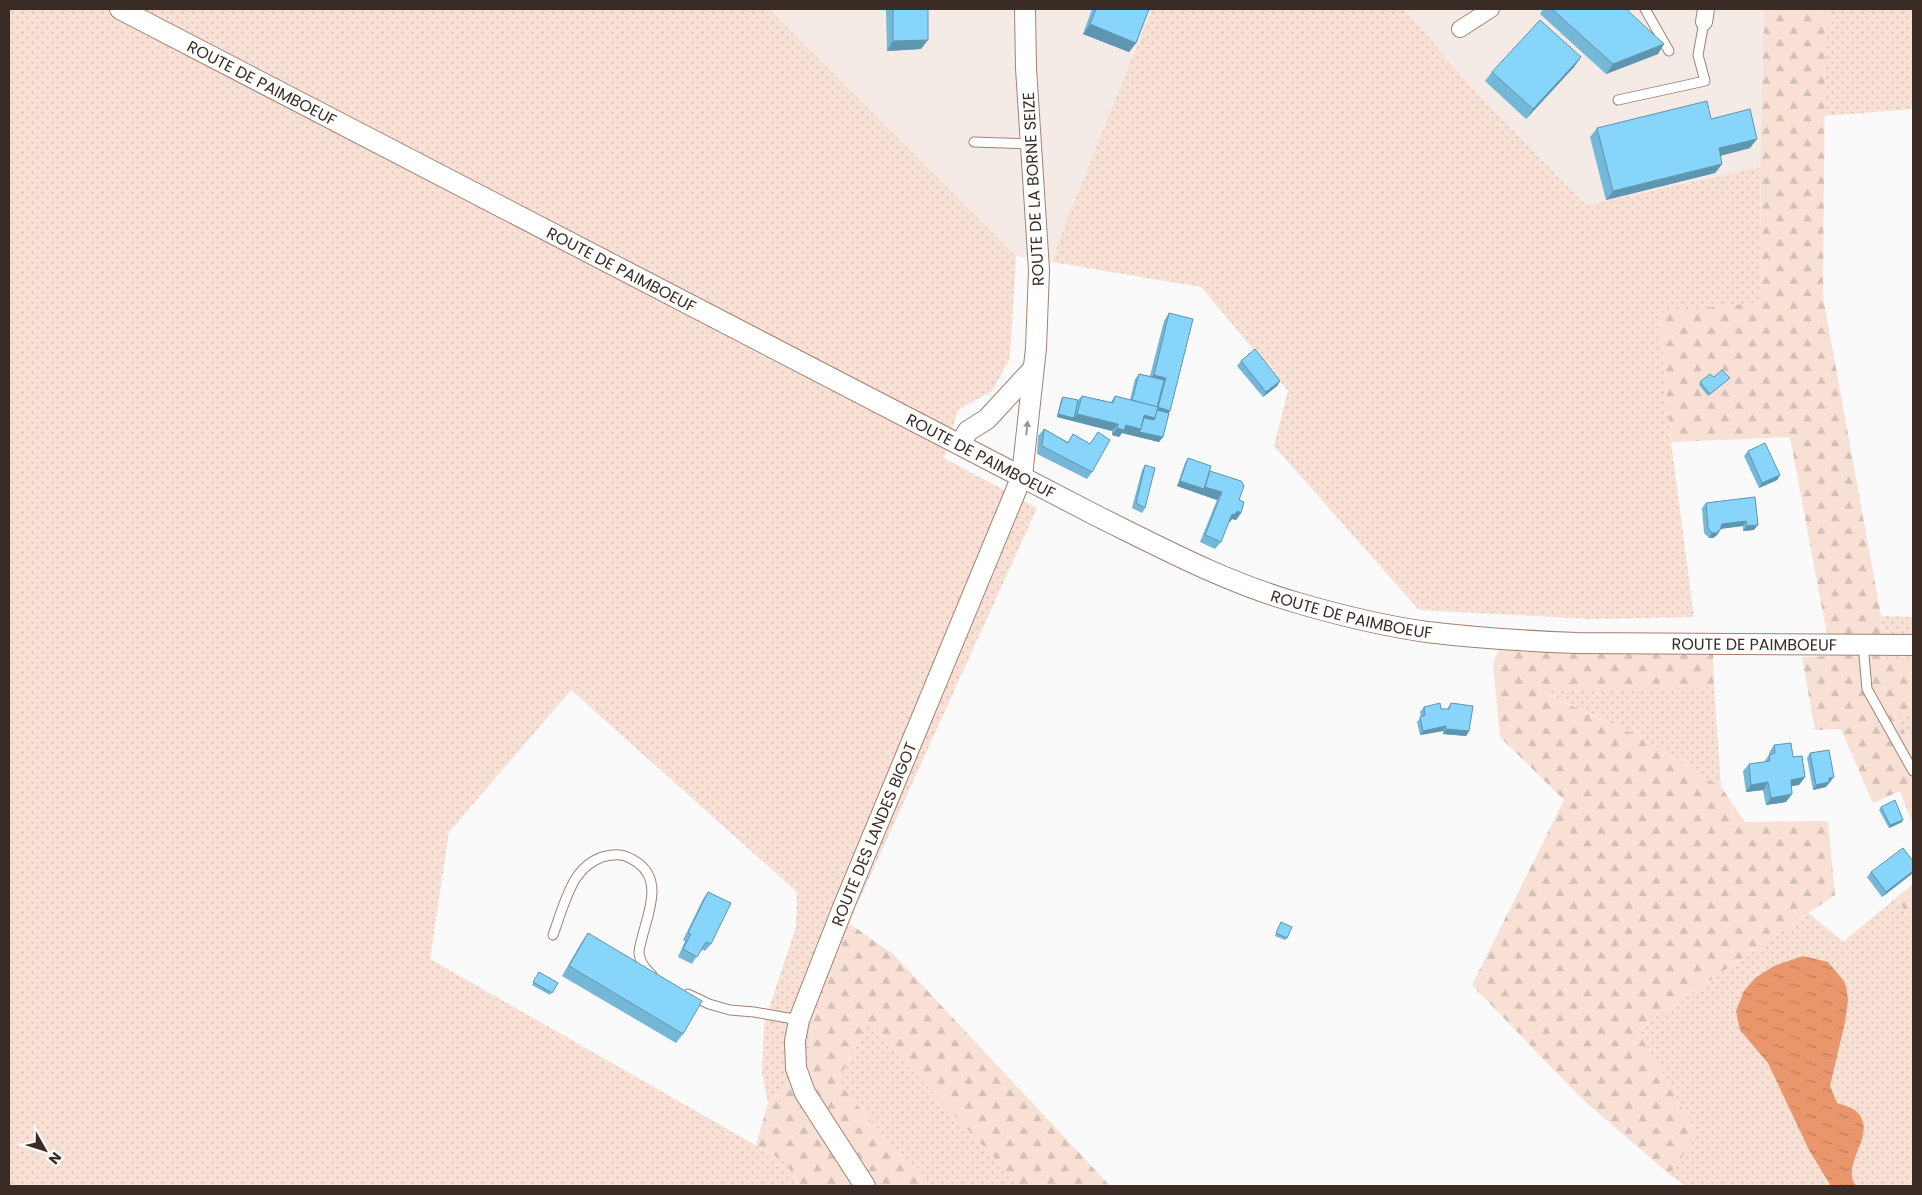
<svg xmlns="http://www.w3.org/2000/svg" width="1922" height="1195" font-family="Poppins,sans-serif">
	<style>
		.built { fill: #f4ebe7 }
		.grass { fill: url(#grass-dots) }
		.forest { fill: url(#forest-firs) }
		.water { fill: url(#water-ripples) }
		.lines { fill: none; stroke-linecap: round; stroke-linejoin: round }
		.service-casing { stroke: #a38171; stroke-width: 11 }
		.minor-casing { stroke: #a38171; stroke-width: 18 }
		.tertiary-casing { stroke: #a38171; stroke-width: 22 }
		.service { stroke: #fff; stroke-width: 9 }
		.minor { stroke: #fff; stroke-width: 16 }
		.tertiary { stroke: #fff; stroke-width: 20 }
		.wall { fill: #74b7d7 }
		.shaded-wall { fill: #5e95af }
		.building { fill: #87d5fa; stroke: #5e95af }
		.oneway { fill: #9c9692 }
		.labels { text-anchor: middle; stroke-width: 4.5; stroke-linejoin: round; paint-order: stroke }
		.street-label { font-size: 16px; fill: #3a2c25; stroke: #fff }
	</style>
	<defs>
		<pattern id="grass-dots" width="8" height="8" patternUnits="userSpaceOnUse" patternTransform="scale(1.25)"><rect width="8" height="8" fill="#f8e0d5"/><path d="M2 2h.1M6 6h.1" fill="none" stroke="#d5c0b7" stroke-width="1.8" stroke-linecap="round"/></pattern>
		<pattern id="forest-firs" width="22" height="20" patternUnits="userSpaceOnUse" patternTransform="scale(1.25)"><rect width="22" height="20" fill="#f8e0d5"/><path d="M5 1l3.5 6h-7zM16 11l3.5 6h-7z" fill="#d5c0b7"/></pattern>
		<pattern id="water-ripples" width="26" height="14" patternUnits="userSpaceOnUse" patternTransform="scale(1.25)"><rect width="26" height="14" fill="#ea966c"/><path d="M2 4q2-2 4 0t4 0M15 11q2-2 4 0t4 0" fill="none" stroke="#bf7b59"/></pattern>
	</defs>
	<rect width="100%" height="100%" fill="#fafafa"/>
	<!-- built -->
	<g class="built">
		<path d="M769,9H1152L1066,222L1052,262L1016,256Z"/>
		<path d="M1404,9H1764L1760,167L1586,205L1482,99Z"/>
	</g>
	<!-- grass -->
	<g class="grass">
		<path d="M9,9H769L1016,256L1010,358L992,391L958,410L944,458L1037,508L857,905L813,1022L807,1063L768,1103L762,1073L764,1023L796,927L797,892L571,690L449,832L430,959L785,1162L801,1186H9Z"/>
		<path d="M1152,9H1404L1482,99L1586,205L1760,167L1762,303L1659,313L1671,442L1694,617L1592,619L1419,610L1274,446L1288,391L1201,287L1052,262L1066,222Z"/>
		<path d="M1829,9H1913V109L1824,116L1825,54Z"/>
		<path d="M1881,616L1913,617V662H1887Z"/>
		<path d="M1714,687L1721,787L1638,736L1536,689Z"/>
		<path d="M1913,714V747L1896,715Z"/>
		<path d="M1897,897L1913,926V1186H1686L1670,1175L1697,1134L1637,1030L1809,913L1843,942Z"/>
		<path d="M867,1023L1019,1183L1016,1186H926L838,1082Z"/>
	</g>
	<!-- forest -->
	<g class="forest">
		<path d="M1764,9H1829L1825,54L1823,297L1881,616L1887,661L1913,662V714L1896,716L1913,747V824L1900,791L1873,803L1841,729L1815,730L1802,657L1831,656L1790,437L1671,442L1659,313L1762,302L1760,167Z"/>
		<path d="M1500,648L1713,651L1714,687L1537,690L1638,736L1721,787L1745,822L1828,821L1835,895L1637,1030L1697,1134L1670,1175L1581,1098L1472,985L1564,800L1500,737L1493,663Z"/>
		<path d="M1913,884V926L1897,897Z"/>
		<path d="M850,924L893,954L1110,1186H1021L867,1023L838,1082L926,1186H801L785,1162L756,1145L768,1103L807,1063L813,1022Z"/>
	</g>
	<!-- water -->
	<path class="water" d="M1803,956L1828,962L1844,981L1846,986L1848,1000L1845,1022L1830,1086L1837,1103C1843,1105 1851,1107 1856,1111C1880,1133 1839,1164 1856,1186H1831L1809,1150L1768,1063L1740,1030L1736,1011L1744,991L1755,978L1774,966Z"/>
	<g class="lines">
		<defs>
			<g id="service">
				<path d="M1645,9L1669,51"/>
				<path d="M1618,100L1705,81L1698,55L1704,22"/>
				<path d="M974,142L1031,144"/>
				<path d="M1863,644L1867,689L1913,771"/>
				<path d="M553,935C560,916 565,896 576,878C582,869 591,861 602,857C618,853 625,854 638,863C663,881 648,913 642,938C641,942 639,948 639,953C640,963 646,969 652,975"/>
				<path d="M688,994L709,1004L730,1010L754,1012L799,1020"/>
			</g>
			<g id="minor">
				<path d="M1704,22L1706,9"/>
				<path d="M1460,29L1491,9"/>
			</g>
			<g id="tertiary">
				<path id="s1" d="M120,9L1097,516C1162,548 1227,583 1298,603C1339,615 1384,626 1427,632C1476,638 1527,641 1577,643L1913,645"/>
				<path d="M960,444L968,431L987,419L1033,369"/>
				<path id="s2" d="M865,1186L805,1093L796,1068L795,1041L799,1020L842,910L1022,476L1036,348L1039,270L1026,68L1025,9"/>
			</g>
		</defs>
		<!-- service casing -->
		<use href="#service" class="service-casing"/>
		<!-- minor casing -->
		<use href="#minor" class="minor-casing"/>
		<!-- tertiary casing -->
		<use href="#tertiary" class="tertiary-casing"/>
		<!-- service -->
		<use href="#service" class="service"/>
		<!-- minor -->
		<use href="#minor" class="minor"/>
		<!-- tertiary -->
		<use href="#tertiary" class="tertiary"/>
	</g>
	<!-- wall -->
	<g class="wall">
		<path d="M886,9H928L921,49L887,51Z"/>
		<path d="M1092,9H1149L1136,43L1129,52L1083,34Z"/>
		<path d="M1543,9H1626L1658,54L1606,74L1540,14Z"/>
		<path d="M1581,57L1574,67L1526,119L1485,81L1492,72Z"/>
		<path d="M1597,128L1750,148L1720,156L1722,164L1715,173L1606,200L1590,137Z"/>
		<path d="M1169,313L1170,411L1169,413L1163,437L1159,442L1122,433L1119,437L1112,435V431L1057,417L1061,399L1063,397L1078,400L1082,396L1111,402L1115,396L1130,400L1135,379L1139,374L1150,376L1164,321Z"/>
		<path d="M1241,361L1280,381L1277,386L1263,397L1237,366Z"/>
		<path d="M1730,378L1728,380L1708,396L1699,385L1700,382Z"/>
		<path d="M1044,429L1068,442L1073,434L1090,444L1098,432L1092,472L1087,479L1037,454L1038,436Z"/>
		<path d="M1748,451L1780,475L1777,480L1759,488L1744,456Z"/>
		<path d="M1188,458L1209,472L1239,500L1241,513L1236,520L1232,519L1230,522H1229L1221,542L1215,549L1200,542L1217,500L1177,486L1185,463Z"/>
		<path d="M1145,465V508L1142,513L1132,508L1142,470Z"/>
		<path d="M1755,497L1754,530L1743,531V526L1721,529L1717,535L1713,538H1709L1704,533L1702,508L1706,503Z"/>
		<path d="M1451,703L1469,731L1466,736L1443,734V731L1420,735L1417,722L1421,717L1420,712L1424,707L1447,709Z"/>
		<path d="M1774,745L1793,757L1805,777L1799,785L1791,786L1786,802L1766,805L1763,790L1746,792L1743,771L1749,764L1764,762L1769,755V753Z"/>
		<path d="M1810,753L1831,782H1829L1826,787L1813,790L1807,758Z"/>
		<path d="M1881,807L1902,822L1889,828L1879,810Z"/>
		<path d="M1913,861V873L1882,897L1867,877L1871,872Z"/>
		<path d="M708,892L711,944L705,951L701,949L692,964L678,957L685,941L683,940L703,899Z"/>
		<path d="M1281,922L1287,938L1285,940L1275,936Z"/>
		<path d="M588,933L683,1034L676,1043L562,976L581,943Z"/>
		<path d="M539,972L558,983L550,995L532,985Z"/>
	</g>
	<!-- shaded-wall -->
	<g class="shaded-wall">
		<path d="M1090,24L1136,43L1129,52L1083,34Z"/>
		<path d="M928,40L921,49L887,51L893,41Z"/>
		<path d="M1664,44L1658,54L1606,74L1613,64Z"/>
		<path d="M1581,57L1574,67L1526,119L1533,109Z"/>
		<path d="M1757,139L1750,148L1712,158L1719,148Z"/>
		<path d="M1722,164L1715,173L1606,200L1613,191Z"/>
		<path d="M1154,375L1166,378L1160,385L1149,382Z"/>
		<path d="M1280,381L1277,386L1263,397L1266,392Z"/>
		<path d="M1158,407L1170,411L1165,418L1155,415Z"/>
		<path d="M1058,414L1074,418L1077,414L1118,424L1112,431L1057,417Z"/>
		<path d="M1144,415L1155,418L1150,425L1141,423Z"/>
		<path d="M1126,425L1141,429L1163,437L1159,442L1122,433L1119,437L1112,435L1117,428Z"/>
		<path d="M1780,475L1777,480L1759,488L1762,483Z"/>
		<path d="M1180,481L1204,489L1205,487L1222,492L1217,500L1177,486Z"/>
		<path d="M1237,511L1241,513L1236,520L1232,519L1230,522L1227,521L1232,514Z"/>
		<path d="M1746,521L1743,526L1718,529L1722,524Z"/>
		<path d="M1758,525L1754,530L1743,531L1747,526Z"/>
		<path d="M1720,530L1717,535L1713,538H1709L1712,533Z"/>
		<path d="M1446,726L1443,731L1420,735L1423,731Z"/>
		<path d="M1446,729L1469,731L1466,736L1443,734Z"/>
		<path d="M1805,777L1799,785L1785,787L1791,780Z"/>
		<path d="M1834,777L1826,787L1813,790L1816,785L1829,778Z"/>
		<path d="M1768,782L1763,790L1746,792L1751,785Z"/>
		<path d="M1792,794L1786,802L1766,805L1771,798Z"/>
		<path d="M1903,820L1902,822L1889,828L1890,825Z"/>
		<path d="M1913,871V873L1882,897L1886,892Z"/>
	</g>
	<!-- building -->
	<g class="building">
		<path d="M893,9H928V40L893,41Z"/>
		<path d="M1096,9H1149L1136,43L1090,24Z"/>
		<path d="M1552,9H1626L1664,44L1613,64Z"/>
		<path d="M1540,20L1581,57L1533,109L1492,72Z"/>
		<path d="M1707,101L1711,119L1750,109L1757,139L1719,148L1722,164L1613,191L1597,128Z"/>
		<path d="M1169,313L1193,319L1170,411L1158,407L1166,378L1154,375Z"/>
		<path d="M1255,349L1280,381L1266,392L1241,361Z"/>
		<path d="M1722,370L1730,378L1710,394L1700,382L1710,374L1714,377Z"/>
		<path d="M1139,374L1164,380L1157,407L1132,400Z"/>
		<path d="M1082,396L1113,403L1115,396L1158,407L1155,418L1144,415L1141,429L1126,425L1124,430L1117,428L1118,424L1077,414Z"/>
		<path d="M1063,397L1078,400L1074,418L1058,414Z"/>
		<path d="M1157,410L1169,413L1163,437L1139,432L1141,429L1144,418L1154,420L1155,418Z"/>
		<path d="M1044,429L1068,443L1073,434L1090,444L1098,432L1110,440L1092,472L1042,446Z"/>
		<path d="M1765,443L1780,475L1762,483L1748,451Z"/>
		<path d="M1188,458L1211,466L1204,489L1180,481Z"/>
		<path d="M1145,465L1155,468L1145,508L1136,503Z"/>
		<path d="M1210,471L1241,481L1244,486L1239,500L1244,502L1241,513L1237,511L1235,515L1232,514L1221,542L1205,535L1222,492L1205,487Z"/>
		<path d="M1755,497L1758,525L1747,526L1746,521L1722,524L1720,530L1716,533H1712L1708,528L1706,503Z"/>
		<path d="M1440,703L1441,709H1449L1451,703L1473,706L1469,731L1446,729V726L1423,731L1420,717L1425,715L1424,707Z"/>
		<path d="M1791,743L1793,757L1802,756L1805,777L1791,780L1792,794L1771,798L1768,782L1751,785L1749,764L1770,761L1769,755L1775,753L1774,745Z"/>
		<path d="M1829,750L1834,777L1829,778V782L1816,785L1810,753Z"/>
		<path d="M1895,800L1903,820L1890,825L1881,807Z"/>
		<path d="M1903,848L1913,861V871L1886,892L1871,872Z"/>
		<path d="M708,892L731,903L711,944L706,942L697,957L683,949L691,934L688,933Z"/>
		<path d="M1281,922L1292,927L1287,938L1276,933Z"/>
		<path d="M588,933L702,1001L683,1034L569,966Z"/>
		<path d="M539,972L558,983L552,993L533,982Z"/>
	</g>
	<!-- one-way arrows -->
	<defs><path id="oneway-solid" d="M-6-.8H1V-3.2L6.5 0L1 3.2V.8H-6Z" transform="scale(1.25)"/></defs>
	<use class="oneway" href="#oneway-solid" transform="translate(1027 428) rotate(-84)"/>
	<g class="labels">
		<!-- street labels -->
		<g class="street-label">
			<text dy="6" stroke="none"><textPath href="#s1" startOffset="160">ROUTE DE PAIMBOEUF</textPath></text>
			<text transform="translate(1033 189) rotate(-93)" y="6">ROUTE DE LA BORNE SEIZE</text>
			<text dy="6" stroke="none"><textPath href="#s1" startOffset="565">ROUTE DE PAIMBOEUF</textPath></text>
			<text dy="6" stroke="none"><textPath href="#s1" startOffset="970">ROUTE DE PAIMBOEUF</textPath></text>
			<text dy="6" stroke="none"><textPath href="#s1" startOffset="1375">ROUTE DE PAIMBOEUF</textPath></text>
			<text dy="6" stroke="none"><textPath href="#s1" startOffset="1780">ROUTE DE PAIMBOEUF</textPath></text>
			<text dy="6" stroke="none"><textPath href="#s2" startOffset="386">ROUTE DES LANDES BIGOT</textPath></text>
		</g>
	</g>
	<!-- border -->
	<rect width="1922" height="1195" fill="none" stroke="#3a2c25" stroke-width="20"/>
	<!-- north arrow -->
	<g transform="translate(45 1150) rotate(129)" stroke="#ffffff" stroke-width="4" paint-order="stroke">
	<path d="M0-4L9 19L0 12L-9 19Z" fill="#3a2c25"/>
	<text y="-8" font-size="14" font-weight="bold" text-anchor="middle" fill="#3a2c25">N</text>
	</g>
</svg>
